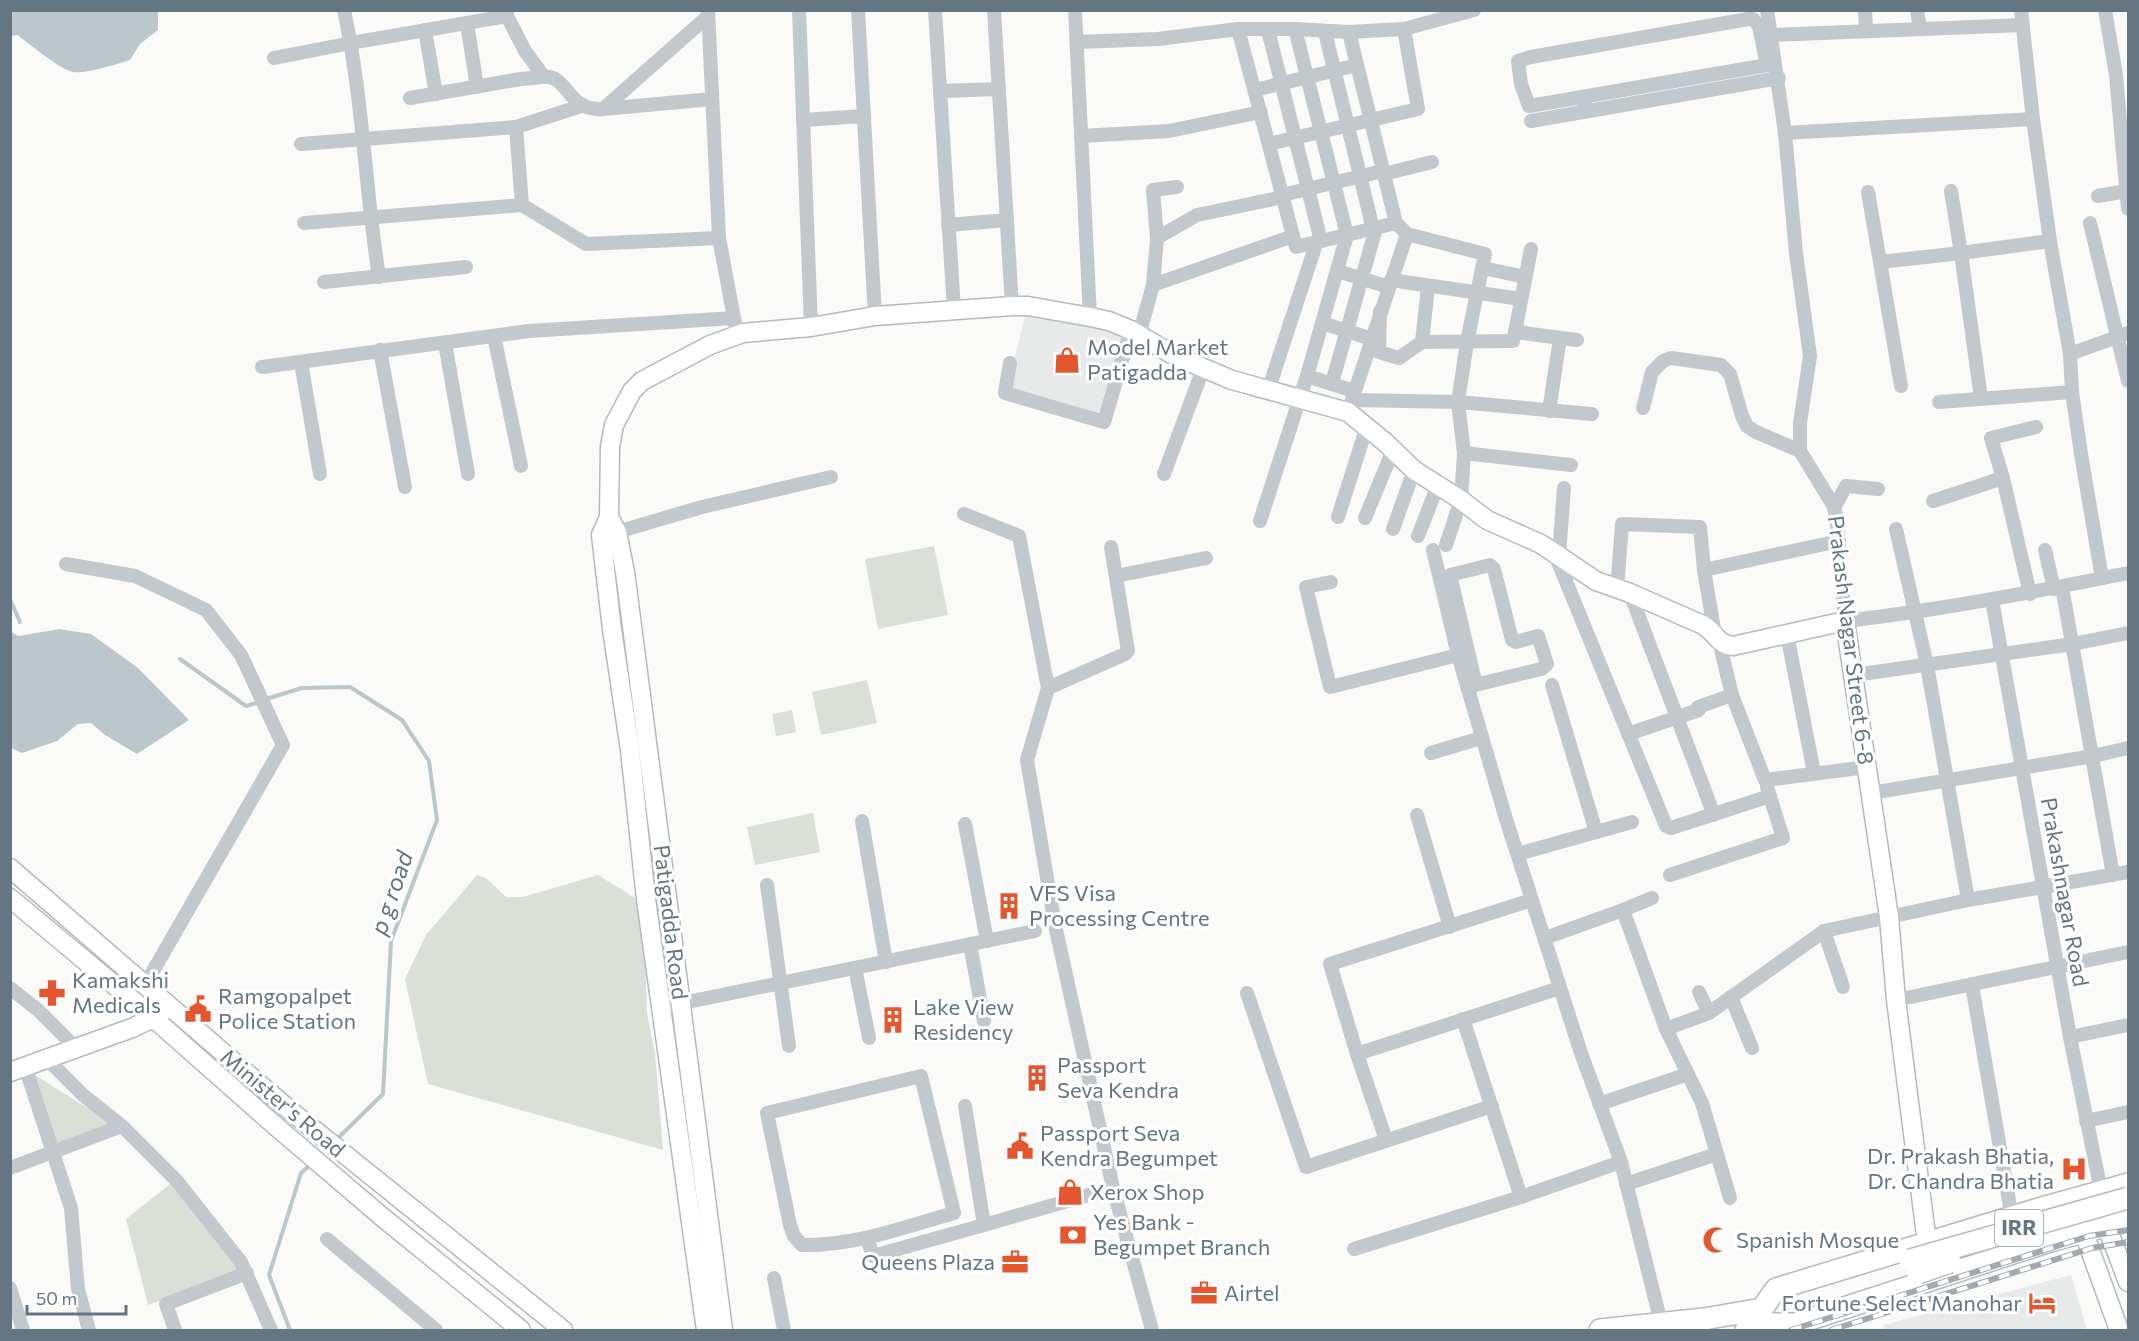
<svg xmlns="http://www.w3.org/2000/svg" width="2139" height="1341" font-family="Commissioner,sans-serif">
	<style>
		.built { fill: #e8e9e9 }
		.green { fill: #dadfd7 }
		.water { fill: #bbc7cb }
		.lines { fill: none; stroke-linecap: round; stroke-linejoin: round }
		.stream { stroke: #bbc7cb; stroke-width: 4 }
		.secondary-casing { stroke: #b3babf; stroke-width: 21 }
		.primary-casing { stroke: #b5babe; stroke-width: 24 }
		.street { stroke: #c3c8cc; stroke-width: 14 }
		.secondary { stroke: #fff; stroke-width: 18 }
		.primary { stroke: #fff; stroke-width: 21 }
		.rail-casing { stroke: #a2aab0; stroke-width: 6 }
		.rail { stroke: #fff; stroke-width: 4; stroke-dasharray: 11; stroke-linecap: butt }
		.primary-bridge-casing { stroke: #b5babe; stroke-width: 24; stroke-linecap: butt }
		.primary-bridge { stroke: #fff; stroke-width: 21 }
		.labels { text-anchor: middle; stroke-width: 6; stroke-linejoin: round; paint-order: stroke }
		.shield { fill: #fff; stroke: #939fa8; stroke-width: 1.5 }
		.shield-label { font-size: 21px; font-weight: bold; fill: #657683 }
		.poi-label { font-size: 22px; fill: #657683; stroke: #fff; text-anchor: start }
		.street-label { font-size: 22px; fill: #657683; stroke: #fff }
		.water-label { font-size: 24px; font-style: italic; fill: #60757c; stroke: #fff }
	</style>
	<rect width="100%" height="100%" fill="#fafaf8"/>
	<!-- built -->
	<g class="built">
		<path d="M1028,306L1130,331L1104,421L1006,390Z"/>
		<path d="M2071,1275L2087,1330H1885L1883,1325Z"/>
	</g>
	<!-- green -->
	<g class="green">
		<path d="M934,546L948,615L878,629L865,559Z"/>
		<path d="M867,680L877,723L821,735L812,692Z"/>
		<path d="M792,710L796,732L776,736L772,714Z"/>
		<path d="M813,813L820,852L755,865L747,827Z"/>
		<path d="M477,875L486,878L506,897H523L598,875L635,898L645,953L647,1013L655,1053L663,1150L428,1084L405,979L426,935Z"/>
		<path d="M27,1070L119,1128L58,1151Z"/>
		<path d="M174,1181L242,1270L148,1305L126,1219Z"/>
	</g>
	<!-- water -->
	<g class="water">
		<path d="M11,10L158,11V30L140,44L130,60C117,64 86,74 73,72C59,69 30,44 17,35L11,36Z"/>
		<path d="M59,629L91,634L138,668L189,720L137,754L105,735L91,723L78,724L57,741L22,753L11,748V632L19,636Z"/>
	</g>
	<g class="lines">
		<!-- stream -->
		<g class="stream">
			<path d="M10,599L20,622"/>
			<path d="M180,659L246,706L259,702"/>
			<path d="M266,699L302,688L350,687L402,720L429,761L437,820L391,941L383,1094L336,1140"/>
			<path d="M290,1330L269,1275L301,1173L311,1164"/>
		</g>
		<defs>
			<g id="secondary">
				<path d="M609,517L617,532L625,572L723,1330"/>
				<path d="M10,868L287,1108L563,1330"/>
				<path d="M10,898L143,1009L272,1123L381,1216L521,1330"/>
				<path d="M10,1072L132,1028L153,1018L162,1012"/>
				<path d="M2107,1227L2128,1282"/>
				<path d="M2084,1233L2119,1330"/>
				<path d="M706,1330L646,899L630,750L612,629L601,535L609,517L610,447L614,425L632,391L642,381L710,345L743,333L811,327L875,316L1012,306H1028L1090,317L1109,321L1131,330L1175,356L1232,380L1348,412L1386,443L1414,470L1461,500L1487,520L1541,544L1596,581L1630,593L1703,625C1715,632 1718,645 1733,646L1845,621L1889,917L1896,1000L1927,1243"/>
			</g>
			<g id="primary">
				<path d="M1600,1330L1704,1319L1762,1309L1776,1289L2045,1207L2128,1184"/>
				<path d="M1746,1330L1768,1324H1795L2050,1241L2128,1220"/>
			</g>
		</defs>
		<!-- secondary casing -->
		<use href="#secondary" class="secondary-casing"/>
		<!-- primary casing -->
		<use href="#primary" class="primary-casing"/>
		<!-- street -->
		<g class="street">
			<path d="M344,10C363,98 365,189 379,277"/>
			<path d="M507,10V16L525,51L544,77C568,74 567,112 603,109L707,17"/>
			<path d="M708,10L719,238L734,318"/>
			<path d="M799,10L811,327"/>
			<path d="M858,10L875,316"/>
			<path d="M935,10L954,310"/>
			<path d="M994,10L1012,306"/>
			<path d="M1075,10L1090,317"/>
			<path d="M1767,10L1785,133L1796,253L1810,356L1800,423V451L1833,505L1836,515L1845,621C1941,610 2034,592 2128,573"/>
			<path d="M1865,10L1866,31"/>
			<path d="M1917,10L1920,29"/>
			<path d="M2021,10L2033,119L2050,241L2070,354L2072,392L2081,454L2102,578"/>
			<path d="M2105,10L2116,75L2128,209"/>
			<path d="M467,23L477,87"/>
			<path d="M1238,29L1296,247L1396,223L1407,234L1485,254L1467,342L1458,402L1464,453L1461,500L1446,545"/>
			<path d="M425,30L436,94"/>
			<path d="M1268,30L1321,241"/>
			<path d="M1325,32L1373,229"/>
			<path d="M1349,32L1396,223"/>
			<path d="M1771,35L2023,25"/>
			<path d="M1077,42L1158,39L1238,29H1295L1349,32L1404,29L1474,10"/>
			<path d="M274,58L351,43L507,16"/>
			<path d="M1255,90L1357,65"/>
			<path d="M940,91L999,89"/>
			<path d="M1582,97L1529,106L1521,84L1518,61L1531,57L1748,19H1753L1759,26L1767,65"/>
			<path d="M410,98L521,79L544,77"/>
			<path d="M1585,106L1582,97L1773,64"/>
			<path d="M603,109L712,99"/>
			<path d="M803,120L864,116"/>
			<path d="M1531,121L1779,78"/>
			<path d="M1785,133L2033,119"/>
			<path d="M1081,136L1169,131L1261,112"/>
			<path d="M301,144L516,127"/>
			<path d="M1269,144L1418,109L1404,29"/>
			<path d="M1384,174L1432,162"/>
			<path d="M1951,191L1961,253L2050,241"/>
			<path d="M1868,192L1880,262"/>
			<path d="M1282,195L1383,171"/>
			<path d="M2098,196L2127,191"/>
			<path d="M522,205L516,127L581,106"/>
			<path d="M304,223L522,205L586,244L719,238"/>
			<path d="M2090,223L2128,381"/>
			<path d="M948,225L1007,220"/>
			<path d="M1157,238L1153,190L1177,187"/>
			<path d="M1483,268L1525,277"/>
			<path d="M1337,271L1389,287"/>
			<path d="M1391,280L1521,299"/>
			<path d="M324,282L466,267"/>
			<path d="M1153,285L1293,236"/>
			<path d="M1380,311L1379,352L1399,358L1422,342L1513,341L1515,332L1577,340"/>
			<path d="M1322,323L1372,339"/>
			<path d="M1515,332L1531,249"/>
			<path d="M1139,335L1153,285L1157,238L1197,215L1283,197"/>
			<path d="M494,336L521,466"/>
			<path d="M1422,342L1428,287"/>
			<path d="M445,343L468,474"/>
			<path d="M380,350L405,487"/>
			<path d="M2070,354L2128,333"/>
			<path d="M301,362L320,474"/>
			<path d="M1010,363L1005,393L1104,422L1131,330"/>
			<path d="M262,367L529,331L734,318L737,334"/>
			<path d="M1307,376L1354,391"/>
			<path d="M1332,383L1376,228"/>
			<path d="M1901,386L1880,262L1961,253L1981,398"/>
			<path d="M1268,391L1317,241"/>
			<path d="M1352,400L1458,402L1592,414"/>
			<path d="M1939,402L2072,392"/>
			<path d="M1643,408L1652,372L1663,361L1671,358L1721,365L1730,374L1742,416L1747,426L1754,431L1800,451"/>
			<path d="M1349,409L1407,234"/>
			<path d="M1549,411L1560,338"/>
			<path d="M1464,453L1571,465"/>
			<path d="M1164,474L1203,369"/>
			<path d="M1933,501L2003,478"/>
			<path d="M1834,508L1846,486L1878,489"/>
			<path d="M964,514L1019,536L1048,688L1027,760L1055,925L1113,1188L1152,1330"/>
			<path d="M1338,517L1367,426"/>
			<path d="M1365,518L1393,450"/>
			<path d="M1260,521L1307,376L1347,235L1295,29"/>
			<path d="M1393,529L1414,470"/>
			<path d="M1896,529L1927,665L1968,900"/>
			<path d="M617,532L702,507L831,477"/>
			<path d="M1418,536L1438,485"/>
			<path d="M1433,550L1458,655L1506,819L1581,1053L1621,1162L1661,1323"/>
			<path d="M2045,550L2054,589"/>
			<path d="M1554,552L1666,826L1671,828L1770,796"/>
			<path d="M1559,556L1564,488"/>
			<path d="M66,564L135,576L206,610L241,655L283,745L145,985"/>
			<path d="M1704,570L1839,541"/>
			<path d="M1116,576L1206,558"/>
			<path d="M1331,582L1306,587L1330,687L1458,655"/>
			<path d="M2062,587L2113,875"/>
			<path d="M1617,590L1622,524L1700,527L1704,570L1715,635"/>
			<path d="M1630,593L1714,815"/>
			<path d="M2030,594L2003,478L1991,438L2036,427"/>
			<path d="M1992,600L2070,1037L2101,1191"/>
			<path d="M1787,634L1814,773"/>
			<path d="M1719,641L1732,695L1765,780L1867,767"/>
			<path d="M1854,675L2073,644L2128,633"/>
			<path d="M1552,685L1596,832"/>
			<path d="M1467,687L1541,669L1547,664L1538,636L1516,642L1512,640L1494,569L1490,565L1450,575L1476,685"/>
			<path d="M1048,688L1125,654L1128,651L1111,547"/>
			<path d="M1628,734L1699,710L1698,707L1732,695"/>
			<path d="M1431,753L1481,738"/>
			<path d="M1871,793L2093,756L2128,748"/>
			<path d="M1417,815L1450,927"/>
			<path d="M862,821L886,962"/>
			<path d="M965,824L987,941"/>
			<path d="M1518,854L1632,822"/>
			<path d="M1670,875L1783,838L1767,787"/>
			<path d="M767,885L789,1046"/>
			<path d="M1623,910L1652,898"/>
			<path d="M1824,931L1843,987"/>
			<path d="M1545,938L1623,910L1666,1029L1702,1103L1730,1198"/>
			<path d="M970,944L984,1021"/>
			<path d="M855,968L869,1038"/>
			<path d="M1972,985L2012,1218"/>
			<path d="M10,988L38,1010L68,1040"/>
			<path d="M1699,992L1709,1013"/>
			<path d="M1247,993L1306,1167L1492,1106"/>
			<path d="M1731,997L1752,1048"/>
			<path d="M1896,1000L2128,952"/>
			<path d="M663,1007L1035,931"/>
			<path d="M1463,1019L1521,1197"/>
			<path d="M1666,1029L1709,1013L1824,931L1968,900L2128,872"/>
			<path d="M2070,1037L2128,1025"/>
			<path d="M1357,1054L1560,988"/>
			<path d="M47,1059L83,1095L122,1126L177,1181L241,1262L271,1330"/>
			<path d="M25,1066L71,1208L78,1289L89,1330"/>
			<path d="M921,1076L954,1213C905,1227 854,1246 802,1245L794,1236L790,1225L767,1113Z"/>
			<path d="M1599,1104L1688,1074"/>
			<path d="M965,1106L984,1225L1113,1188"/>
			<path d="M2086,1121L2128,1112"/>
			<path d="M1386,1140L1357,1054L1330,964L1532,900"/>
			<path d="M10,1168L122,1126"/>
			<path d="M1626,1184L1717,1154"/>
			<path d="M867,1238L873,1256L984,1225"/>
			<path d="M327,1239L436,1330"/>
			<path d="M1354,1249L1521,1197L1621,1162"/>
			<path d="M774,1278L784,1330"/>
			<path d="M10,1288L23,1330"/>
			<path d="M175,1330L166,1304L247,1273"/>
		</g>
		<!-- secondary -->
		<use href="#secondary" class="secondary"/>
		<!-- primary -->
		<use href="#primary" class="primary"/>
		<defs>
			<g id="rail">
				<path d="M1791,1330L2089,1236L2128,1230"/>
				<path d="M1831,1330L2092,1248L2128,1242"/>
			</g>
		</defs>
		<!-- rail casing -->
		<use href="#rail" class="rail-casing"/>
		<!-- rail -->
		<use href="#rail" class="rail"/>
		<defs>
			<g id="primary-bridge">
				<path d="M1910,1260L2128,1198"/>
				<path d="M1918,1273L1950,1262"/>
			</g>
		</defs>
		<!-- primary-bridge casing -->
		<use href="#primary-bridge" class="primary-bridge-casing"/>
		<!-- primary-bridge -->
		<use href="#primary-bridge" class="primary-bridge"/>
	</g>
	<!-- icons -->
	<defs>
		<symbol id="shop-bare" viewBox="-9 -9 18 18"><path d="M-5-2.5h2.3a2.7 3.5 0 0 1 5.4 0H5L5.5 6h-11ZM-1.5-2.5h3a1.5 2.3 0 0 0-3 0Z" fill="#e4572e" stroke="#fff" stroke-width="2.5" paint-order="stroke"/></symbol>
		<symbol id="building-bare" viewBox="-9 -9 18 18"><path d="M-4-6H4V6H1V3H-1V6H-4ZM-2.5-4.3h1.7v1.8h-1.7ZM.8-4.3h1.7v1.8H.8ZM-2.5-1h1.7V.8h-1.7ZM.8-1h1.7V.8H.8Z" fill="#e4572e" stroke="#fff" stroke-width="2.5" paint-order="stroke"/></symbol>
		<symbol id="pharmacy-bare" viewBox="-9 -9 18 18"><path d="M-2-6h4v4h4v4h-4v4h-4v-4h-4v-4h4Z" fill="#e4572e" stroke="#fff" stroke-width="2.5" paint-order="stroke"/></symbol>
		<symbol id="civic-bare" viewBox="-9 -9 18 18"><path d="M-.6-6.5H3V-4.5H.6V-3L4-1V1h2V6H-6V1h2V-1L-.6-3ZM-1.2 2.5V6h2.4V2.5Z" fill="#e4572e" stroke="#fff" stroke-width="2.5" paint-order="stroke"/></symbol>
		<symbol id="hospital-bare" viewBox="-9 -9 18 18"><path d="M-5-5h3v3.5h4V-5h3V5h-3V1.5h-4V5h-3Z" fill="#e4572e" stroke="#fff" stroke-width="2.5" paint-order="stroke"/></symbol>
		<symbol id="bank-bare" viewBox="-9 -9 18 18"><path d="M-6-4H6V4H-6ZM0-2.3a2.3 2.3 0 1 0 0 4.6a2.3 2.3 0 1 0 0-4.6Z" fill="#e4572e" stroke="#fff" stroke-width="2.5" paint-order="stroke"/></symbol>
		<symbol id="mosque-bare" viewBox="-9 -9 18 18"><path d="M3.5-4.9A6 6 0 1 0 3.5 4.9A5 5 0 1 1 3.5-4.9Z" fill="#e4572e" stroke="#fff" stroke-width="2.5" paint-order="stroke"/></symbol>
		<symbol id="office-bare" viewBox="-9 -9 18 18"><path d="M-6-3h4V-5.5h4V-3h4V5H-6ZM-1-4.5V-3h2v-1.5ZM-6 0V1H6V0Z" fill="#e4572e" stroke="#fff" stroke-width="2.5" paint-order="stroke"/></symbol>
		<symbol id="hotel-bare" viewBox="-9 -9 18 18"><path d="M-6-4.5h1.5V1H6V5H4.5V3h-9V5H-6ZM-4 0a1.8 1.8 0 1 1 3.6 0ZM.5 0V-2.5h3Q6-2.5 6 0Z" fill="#e4572e" stroke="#fff" stroke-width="2.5" paint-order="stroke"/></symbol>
	</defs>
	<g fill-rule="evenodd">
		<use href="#shop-bare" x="1048" y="341" width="38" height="38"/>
		<use href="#building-bare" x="990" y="887" width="38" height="38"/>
		<use href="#pharmacy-bare" x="33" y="974" width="38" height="38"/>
		<use href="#civic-bare" x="179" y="990" width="38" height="38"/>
		<use href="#building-bare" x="874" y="1001" width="38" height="38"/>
		<use href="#building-bare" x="1018" y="1059" width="38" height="38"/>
		<use href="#civic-bare" x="1001" y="1127" width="38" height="38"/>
		<use href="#hospital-bare" x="2055" y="1150" width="38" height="38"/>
		<use href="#shop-bare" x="1051" y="1173" width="38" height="38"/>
		<use href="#bank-bare" x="1054" y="1216" width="38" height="38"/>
		<use href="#mosque-bare" x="1697" y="1221" width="38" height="38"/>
		<use href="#office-bare" x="996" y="1243" width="38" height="38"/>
		<use href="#office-bare" x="1185" y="1274" width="38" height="38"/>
		<use href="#hotel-bare" x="2023" y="1284" width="38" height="38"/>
	</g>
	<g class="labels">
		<!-- shield labels -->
		<rect class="shield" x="1995" y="1210" width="48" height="36" rx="4.5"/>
		<g class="shield-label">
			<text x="2019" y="1235">IRR</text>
		</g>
		<!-- poi labels -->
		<g class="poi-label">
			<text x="1087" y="355">Model Market<tspan x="1087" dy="25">Patigadda</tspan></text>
			<text x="1029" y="901">VFS Visa<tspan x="1029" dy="25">Processing Centre</tspan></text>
			<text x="72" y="988">Kamakshi<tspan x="72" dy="25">Medicals</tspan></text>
			<text x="218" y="1004">Ramgopalpet<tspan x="218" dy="25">Police Station</tspan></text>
			<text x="913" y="1015">Lake View<tspan x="913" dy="25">Residency</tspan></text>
			<text x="1057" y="1073">Passport<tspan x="1057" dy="25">Seva Kendra</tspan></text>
			<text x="1040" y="1141">Passport Seva<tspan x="1040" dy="25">Kendra Begumpet</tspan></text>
			<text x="2054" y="1164" text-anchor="end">Dr. Prakash Bhatia,<tspan x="2054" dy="25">Dr. Chandra Bhatia</tspan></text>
			<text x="1090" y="1200">Xerox Shop</text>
			<text x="1093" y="1230">Yes Bank -<tspan x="1093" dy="25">Begumpet Branch</tspan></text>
			<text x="1736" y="1248">Spanish Mosque</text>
			<text x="995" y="1270" text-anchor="end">Queens Plaza</text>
			<text x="1224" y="1301">Airtel</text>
			<text x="2022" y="1311" text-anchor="end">Fortune Select Manohar</text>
		</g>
		<!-- street labels -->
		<g class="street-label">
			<text transform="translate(1851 640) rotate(83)" y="8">Prakash Nagar Street 6-8</text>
			<text transform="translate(2065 892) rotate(80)" y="8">Prakashnagar Road</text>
			<text transform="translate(671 922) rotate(83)" y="8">Patigadda Road</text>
			<text transform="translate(283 1103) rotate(40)" y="8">Minister's Road</text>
		</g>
		<!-- water labels -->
		<g class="water-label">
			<text transform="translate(392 893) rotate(-71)" y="8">p g road</text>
		</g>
	</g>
	<!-- border -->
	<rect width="2139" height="1341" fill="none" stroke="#657683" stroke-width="24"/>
	<!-- scale -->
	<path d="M27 1305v9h99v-9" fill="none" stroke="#657683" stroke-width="3"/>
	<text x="36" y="1305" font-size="18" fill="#657683" stroke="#ffffff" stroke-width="4.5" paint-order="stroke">50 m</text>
</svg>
